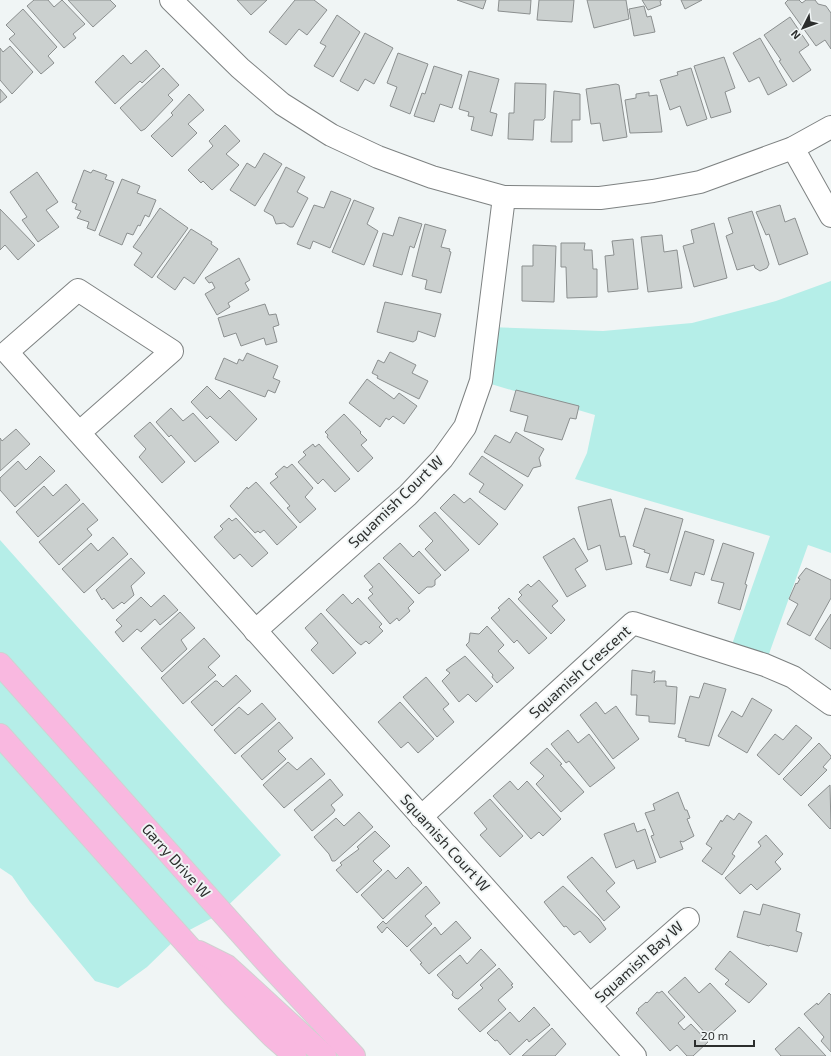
<svg xmlns="http://www.w3.org/2000/svg" width="831" height="1056" font-family="'Exo 2',sans-serif">
	<style>
		.green { fill: #b5eee8 }
		.building { fill: #cbd0cf; stroke: #8b8f8f }
		.lines { fill: none; stroke-linecap: round; stroke-linejoin: round }
		.minor-casing { stroke: #7e8282; stroke-width: 24 }
		.major-casing { stroke: #d1d1d1; stroke-width: 24 }
		.minor { stroke: #fff; stroke-width: 22 }
		.major { stroke: #f9b8e0; stroke-width: 22 }
		.labels { text-anchor: middle; stroke-width: 4; stroke-linejoin: round; paint-order: stroke }
		.street-label { font-size: 15px; fill: #2c2e2d; stroke: #f0f5f5 }
	</style>
	<rect width="100%" height="100%" fill="#f0f5f5"/>
	<!-- green -->
	<g class="green">
		<path d="M831,281V553L808,545L765,665L729,653L770,536L575,479L587,453L595,415L481,381L488,327L603,331L692,323L776,301Z"/>
		<path d="M0,540L281,855L218,915L180,935L147,967L118,988L95,981L30,902L12,876L0,868Z"/>
	</g>
	<!-- building -->
	<g class="building">
		<path d="M34,0H48L54,7L62,0L85,24L73,34L76,38L64,48L27,6Z"/>
		<path d="M68,0H110L116,6L93,27Z"/>
		<path d="M237,0H267L251,15Z"/>
		<path d="M295,0H314L327,10L307,35L299,29L286,45L269,32Z"/>
		<path d="M457,0H486L483,9Z"/>
		<path d="M499,0H531L530,14L498,11Z"/>
		<path d="M539,0H574L572,22L537,20Z"/>
		<path d="M587,0H626L629,19L594,28Z"/>
		<path d="M642,0H662L660,1L661,5L648,10Z"/>
		<path d="M681,0H702L685,9Z"/>
		<path d="M788,0H799L802,3L806,0H815L818,4L826,6L831,13V49L825,40L816,46L785,3Z"/>
		<path d="M644,6L647,17L651,16L655,32L634,36L629,9Z"/>
		<path d="M23,9L57,47L48,56L54,63L41,74L9,39L15,34L6,25Z"/>
		<path d="M337,15L360,32L333,77L314,66L326,46L320,43Z"/>
		<path d="M790,17L809,45L799,52L811,70L793,82L779,61L781,60L764,35Z"/>
		<path d="M365,33L393,48L374,84L365,79L358,91L340,81Z"/>
		<path d="M760,38L787,85L768,95L759,77L749,82L733,53Z"/>
		<path d="M10,46L33,72L12,94L0,80V48L3,52Z"/>
		<path d="M146,50L160,66L142,83L140,81L115,104L95,82L123,55L131,64Z"/>
		<path d="M398,53L428,64L410,114L390,106L397,87L387,83Z"/>
		<path d="M724,57L735,88L725,92L731,112L711,118L694,66Z"/>
		<path d="M434,66L462,75L452,108L440,104L434,122L414,116L422,93L425,94Z"/>
		<path d="M163,68L179,85L168,95L173,100L145,129L141,131L120,108Z"/>
		<path d="M691,68L707,119L687,126L680,106L670,110L660,80L678,75L677,72Z"/>
		<path d="M469,71L499,79L490,112L497,114L492,136L471,130L474,117L468,116L469,112L459,109Z"/>
		<path d="M515,83L546,84L545,118L543,120H534L533,140L508,139L509,113H514Z"/>
		<path d="M616,84L619,85L627,137L603,141L600,123L591,124L586,89Z"/>
		<path d="M0,89L7,97L0,103Z"/>
		<path d="M554,91L580,94V120H572V142H551Z"/>
		<path d="M649,92V96L657,95L662,132L630,133L625,100L636,98V94Z"/>
		<path d="M189,94L204,110L188,124L197,133L172,157L151,136L173,115L171,113Z"/>
		<path d="M225,125L240,141L226,154L239,165L212,190L203,181L201,183L188,170L213,146L209,141Z"/>
		<path d="M264,153L282,164L255,206L230,190L247,163L255,168Z"/>
		<path d="M286,167L305,177L297,192L308,198L293,227H290L284,223L276,224L273,216L264,211Z"/>
		<path d="M84,170L91,173L93,170L107,175L105,179L114,182L95,231L87,228L89,222L77,218L81,211L75,209L77,204L72,202Z"/>
		<path d="M37,172L58,202L46,210L59,227L38,242L22,220L27,217L10,192Z"/>
		<path d="M122,179L140,186L137,193L156,200L149,217L145,215L140,226L138,225L133,235L127,233L122,245L99,235Z"/>
		<path d="M331,191L351,199L330,248L313,241L310,249L297,244L314,205L324,208Z"/>
		<path d="M354,200L374,208L367,224L378,231L364,265L332,252Z"/>
		<path d="M780,205L785,222L795,218L808,254L779,265L769,234L766,235L756,212Z"/>
		<path d="M160,208L188,228L152,278L134,265L142,253L133,247Z"/>
		<path d="M0,209L35,245L18,260L5,245L0,250Z"/>
		<path d="M752,211L769,264L767,268L760,271L755,268L754,265L737,270L726,236L733,233L728,218Z"/>
		<path d="M399,217L422,224L414,248L410,246L402,275L373,266L383,233L393,236Z"/>
		<path d="M714,223L727,278L694,287L683,246L694,243L691,230Z"/>
		<path d="M425,224L446,230L441,247L450,249L449,251L451,252L441,293L425,289L427,280L412,276Z"/>
		<path d="M191,229L212,242L211,244L218,249L194,284L184,277L175,290L157,277Z"/>
		<path d="M662,235L664,252L677,250L682,288L648,292L641,237Z"/>
		<path d="M633,239L638,289L608,292L605,256L614,255L612,241Z"/>
		<path d="M561,243H585L584,250H592L593,269H597V297L567,298L566,267H561Z"/>
		<path d="M533,245L556,246L554,302L522,301V266H533Z"/>
		<path d="M239,258L250,280L245,283L249,290L228,303L230,307L217,315L205,294L215,288L212,282L209,283L205,278Z"/>
		<path d="M385,302L441,314L435,337L418,331L416,340L413,342L377,332Z"/>
		<path d="M265,304L269,315L276,314L279,325L273,327L277,342L266,345L264,338L241,346L236,333L224,337L218,318Z"/>
		<path d="M390,352L416,365L412,373L428,381L419,399L377,378L378,376L372,373L378,360L384,363Z"/>
		<path d="M247,353L278,366L273,378L280,381L275,393L268,390L265,397L215,379L224,358L237,364L239,359L243,361Z"/>
		<path d="M367,379L394,399L399,393L417,406L404,424L393,416L389,420L386,418L380,427L349,403Z"/>
		<path d="M207,386L220,399L229,390L257,419L236,441L210,416L207,419L191,402Z"/>
		<path d="M516,390L579,406L576,419L570,418L562,440L524,431L528,416L510,411Z"/>
		<path d="M171,408L183,421L193,413L219,442L195,462L171,435L169,437L156,422Z"/>
		<path d="M344,414L361,432L360,433L367,440L361,445L373,458L358,472L327,437L328,435L325,432Z"/>
		<path d="M150,422L185,462L162,483L139,457L146,449L134,436Z"/>
		<path d="M16,429L30,444L0,471V438L2,441Z"/>
		<path d="M516,432L544,449L539,458L541,466L533,468L528,477L484,452L495,435L510,443Z"/>
		<path d="M313,444L315,447L319,444L350,479L335,492L323,479L318,484L298,462L306,455L303,452Z"/>
		<path d="M40,456L55,471L15,507L0,490V478L18,461L26,470Z"/>
		<path d="M482,456L523,485L505,510L479,492L484,484L469,474Z"/>
		<path d="M292,464L313,488L305,497L316,509L300,523L287,508L290,506L270,483L278,477L275,474L284,466L287,468Z"/>
		<path d="M256,482L297,527L277,545L264,530L260,533L258,531L255,533L230,506L247,487L248,489Z"/>
		<path d="M66,484L80,500L38,537L16,512L44,486L53,496Z"/>
		<path d="M454,494L464,503L470,498L498,524L479,545L440,508Z"/>
		<path d="M611,499L620,537L625,536L632,564L606,570L600,545L588,550L578,507Z"/>
		<path d="M83,503L98,520L87,529L92,535L59,565L39,542Z"/>
		<path d="M645,508L683,519L668,573L646,567L650,554L644,552L645,550L633,546Z"/>
		<path d="M435,512L469,550L445,571L425,549L433,541L419,526Z"/>
		<path d="M229,518L232,521L236,518L268,553L252,567L240,554L234,559L214,537L223,529L220,526Z"/>
		<path d="M685,531L714,540L704,575L695,572L691,586L670,580Z"/>
		<path d="M113,537L128,554L84,593L62,569L91,543L98,551Z"/>
		<path d="M574,538L588,561L575,569L586,586L567,597L543,557Z"/>
		<path d="M400,543L413,557L419,551L441,575L435,580V585L432,587H427L419,594L383,558Z"/>
		<path d="M723,543L754,553L745,584L747,585L740,610L718,603L724,583L711,580Z"/>
		<path d="M131,558L145,573L131,586L134,595L124,604L122,602L113,609L104,598L102,600L96,590Z"/>
		<path d="M379,563L414,602L408,608L410,611L399,621L397,618L390,624L368,598L373,594L369,590L373,587L364,576Z"/>
		<path d="M806,568L831,580V598L810,636L787,624L798,604L789,599L796,583L797,584L800,579L798,578Z"/>
		<path d="M539,580L558,601L552,606L565,620L551,634L518,599L522,595L519,592L528,584L531,587Z"/>
		<path d="M343,594L352,604L358,598L382,624L379,627L383,631L369,644L366,641L361,645L357,642L326,610Z"/>
		<path d="M164,595L178,610L160,625L155,619L141,632L137,629L123,642L115,632L122,626L116,620L141,597L151,607Z"/>
		<path d="M509,598L547,638L529,654L517,640L514,643L491,618L500,610L498,608Z"/>
		<path d="M180,612L195,628L181,640L187,649L162,672L141,648Z"/>
		<path d="M321,613L356,653L333,674L311,650L318,643L305,628Z"/>
		<path d="M831,614V649L815,639Z"/>
		<path d="M487,626L504,645L498,651L514,668L497,683L492,677L493,675L466,645L469,642L470,633L479,634Z"/>
		<path d="M204,638L220,656L208,667L216,675L183,704L161,678Z"/>
		<path d="M465,656L493,686L476,702L468,694L459,702L442,681L450,673L446,670Z"/>
		<path d="M632,670L652,673V671H655L654,683L656,681H666V686L677,687L675,724L649,722V716L636,715L637,695H631Z"/>
		<path d="M236,675L251,691L212,726L191,702L215,681H217L223,687Z"/>
		<path d="M426,677L449,704L443,709L454,722L437,737L403,697Z"/>
		<path d="M704,683L726,689L709,746L685,741L686,739L678,737L690,696L699,698Z"/>
		<path d="M752,698L772,710L747,753L718,736L732,711L742,717Z"/>
		<path d="M400,702L434,739L418,753L408,742L401,748L378,722Z"/>
		<path d="M596,702L605,714L616,706L639,739L613,759L580,715Z"/>
		<path d="M262,703L276,719L235,754L214,730L239,707L248,715Z"/>
		<path d="M279,722L293,738L278,751L286,759L262,780L241,756Z"/>
		<path d="M796,725L812,738L779,775L757,755L775,734L783,740Z"/>
		<path d="M568,730L578,743L589,734L615,768L590,787L569,761L566,763L551,744Z"/>
		<path d="M819,743L831,756V758L823,767L827,770L801,796L783,779Z"/>
		<path d="M547,748L562,764L560,765L584,792L561,812L536,784L544,776L530,763Z"/>
		<path d="M311,758L325,774L284,808L263,785L288,762L297,770Z"/>
		<path d="M330,779L343,795L331,805L335,810L333,813L312,831L294,810Z"/>
		<path d="M510,781L518,790L527,781L561,819L543,836L539,832L531,839L493,796Z"/>
		<path d="M830,785L831,828L830,829L808,805Z"/>
		<path d="M678,792L685,810H687L690,818L687,819L694,836L683,842L680,841L683,849L660,858L651,836L654,835L645,813L655,810L653,804Z"/>
		<path d="M490,799L523,836L500,857L480,835L487,829L474,813Z"/>
		<path d="M359,812L373,827L335,861H332L329,854L314,837L336,818L344,826Z"/>
		<path d="M739,813L752,822L732,854L735,856L722,875L702,861L712,848L706,844L721,820L722,822L727,815L734,820Z"/>
		<path d="M634,823L637,832L645,829L656,862L637,869L634,860L616,868L604,834Z"/>
		<path d="M375,831L390,846L373,861L382,870L357,893L336,870L342,865L340,863L359,849L357,847Z"/>
		<path d="M766,835L783,854L775,862L781,869L757,890L751,884L740,894L725,878L761,846L758,842Z"/>
		<path d="M592,857L615,883L606,891L620,907L604,921L567,877Z"/>
		<path d="M408,867L422,883L383,919L361,895L388,870L396,879Z"/>
		<path d="M426,886L440,903L425,916L432,924L407,947L387,927L382,933L377,927L383,921L386,924Z"/>
		<path d="M563,886L599,919L606,929L590,943L580,931L574,935L566,926L564,927L544,902Z"/>
		<path d="M763,904L800,914L796,931L802,933L797,952L770,945L769,946L737,937L744,911L760,915Z"/>
		<path d="M456,921L471,938L429,974L420,964L422,963L410,950L435,927L441,935Z"/>
		<path d="M481,949L496,965L458,999L455,998L452,995L453,992L437,975L460,955L467,964Z"/>
		<path d="M730,951L767,984L749,1003L725,984L729,980L715,969Z"/>
		<path d="M499,968L513,984L511,985L513,987L498,1000L506,1009L480,1032L458,1009L483,988L480,985Z"/>
		<path d="M685,977L699,993L710,983L736,1011L708,1036L668,992Z"/>
		<path d="M662,991L685,1017L678,1023L684,1030L691,1024L708,1042L693,1056H687L677,1045L670,1051L636,1013L639,1010L638,1009L646,1002L647,1003L657,992L659,993Z"/>
		<path d="M829,993L831,995V1052L821,1041L824,1037L804,1014L817,1003L818,1005Z"/>
		<path d="M534,1007L550,1025L529,1042L527,1039L510,1055L497,1040L495,1041L487,1033L510,1012L519,1022Z"/>
		<path d="M799,1027L826,1056H781L775,1049Z"/>
		<path d="M552,1028L566,1044L555,1056H522Z"/>
	</g>
	<g class="lines">
		<defs>
			<g id="minor">
				<path d="M171,0L240,68L282,104L331,135L378,157L432,177L504,197L600,198L653,191L700,182L793,148L831,127"/>
				<path d="M793,148L831,216"/>
				<path d="M80,432L172,351L78,290L7,352L635,1056"/>
				<path d="M255,631L408,495L442,459L465,427L481,381L504,197"/>
				<path d="M421,817L633,623L765,665L793,677L831,704"/>
				<path d="M590,1005L688,919"/>
			</g>
			<g id="major">
				<path d="M0,664L269,965L354,1056"/>
				<path d="M0,735L234,997L272,1036L295,1056"/>
				<path d="M199,952L227,966L325,1056"/>
			</g>
		</defs>
		<!-- minor casing -->
		<use href="#minor" class="minor-casing"/>
		<!-- major casing -->
		<use href="#major" class="major-casing"/>
		<!-- minor -->
		<use href="#minor" class="minor"/>
		<!-- major -->
		<use href="#major" class="major"/>
	</g>
	<g class="labels">
		<!-- street labels -->
		<g class="street-label">
			<text transform="translate(396 502) rotate(-44)" y="5">Squamish Court W</text>
			<text transform="translate(580 672) rotate(-42)" y="5">Squamish Crescent</text>
			<text transform="translate(445 843) rotate(48)" y="5">Squamish Court W</text>
			<text transform="translate(176 861) rotate(48)" y="5">Garry Drive W</text>
			<text transform="translate(639 962) rotate(-42)" y="5">Squamish Bay W</text>
		</g>
	</g>
	<!-- north arrow -->
	<g transform="translate(803 28) rotate(228)" stroke="#f0f5f5" stroke-width="3" paint-order="stroke">
	<path d="M0-3L7 15L0 10L-7 15Z" fill="#2c2e2d"/>
	<text y="-6" font-size="11" font-weight="bold" text-anchor="middle" fill="#2c2e2d">N</text>
	</g>
	<!-- scale -->
	<path d="M695 1040v6h59v-6" fill="none" stroke="#2c2e2d" stroke-width="2"/>
	<text x="701" y="1040" font-size="12" fill="#2c2e2d" stroke="#f0f5f5" stroke-width="3" paint-order="stroke">20 m</text>
</svg>
